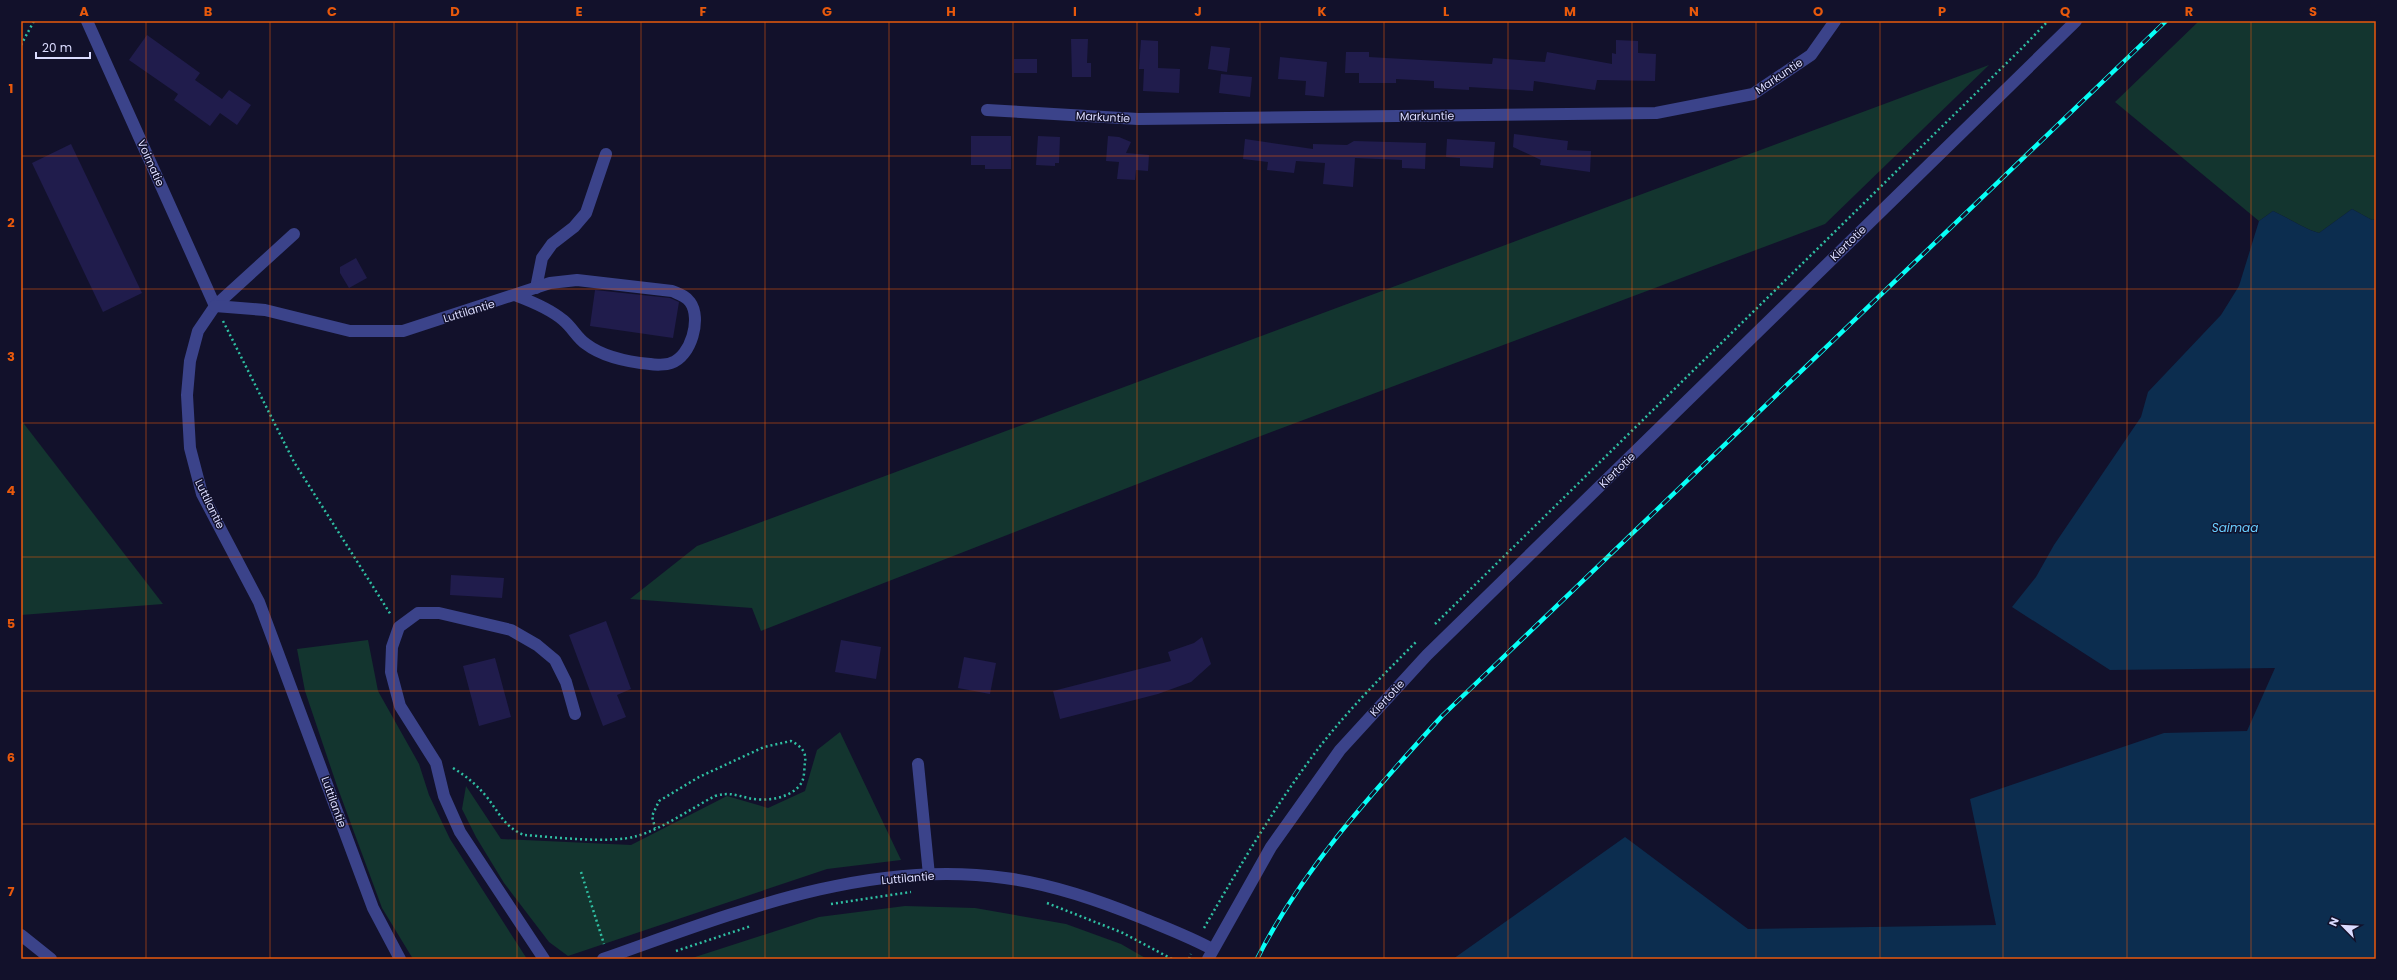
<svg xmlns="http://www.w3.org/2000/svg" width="2397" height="980" font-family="Poppins,sans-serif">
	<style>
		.green { fill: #13352f }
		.water { fill: #0c2d4f }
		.building { fill: #201c4c }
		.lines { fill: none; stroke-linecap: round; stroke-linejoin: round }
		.path { stroke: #2fbfa2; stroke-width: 2.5; stroke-dasharray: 2 3; stroke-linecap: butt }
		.minor { stroke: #3b438a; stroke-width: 12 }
		.rail-casing { stroke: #07fff6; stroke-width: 4.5 }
		.rail { stroke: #12112b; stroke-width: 3; stroke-dasharray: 9; stroke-linecap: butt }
		.grid { fill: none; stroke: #e8590c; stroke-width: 1; stroke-opacity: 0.55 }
		.labels { text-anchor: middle; stroke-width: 3; stroke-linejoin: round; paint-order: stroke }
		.street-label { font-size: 11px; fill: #dbdcff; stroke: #12112b }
		.water-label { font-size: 12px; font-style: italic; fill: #69ceff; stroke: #12112b }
		.neatline { fill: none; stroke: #e8590c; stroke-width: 1.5 }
		.grid-label { font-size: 13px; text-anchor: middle; font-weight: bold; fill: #e8590c }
	</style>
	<rect width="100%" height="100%" fill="#12112b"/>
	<!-- green -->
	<g class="green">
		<path d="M2199,21H2376V219L2372,220L2352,209L2319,233C2302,228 2289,218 2273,211L2259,221L2115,102Z"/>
		<path d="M1989,65L1825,224L1245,442L761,631L752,608L630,599L697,546Z"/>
		<path d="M21,420L163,604L21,615Z"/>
		<path d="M368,640L378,691L419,764L429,795L450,839L527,959H413L382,908L337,786L305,691L297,649Z"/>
		<path d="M840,732L901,860L827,869L568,956L549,942L504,883L476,837L462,809L466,786L501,839L631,845L727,796L768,808L805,791L817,750Z"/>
		<path d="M905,906L975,908L1066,924L1121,944L1147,959H689L819,917Z"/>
	</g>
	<!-- water -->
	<path class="water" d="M2352,209L2372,220L2376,219V959H1453L1625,837L1748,929L1996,925L1970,799L2164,733L2247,731L2275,668L2110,670L2012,607L2036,577L2054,545L2141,417L2148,392L2221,315L2239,286L2259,221L2273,211C2289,218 2302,228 2319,233Z"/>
	<!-- building -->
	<g class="building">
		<path d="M147,35L200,73L195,80L222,99L229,90L251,105L237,125L220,113L210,126L174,100L178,94L129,60Z"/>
		<path d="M1071,39H1088L1087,63H1091V77H1072Z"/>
		<path d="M1141,40L1158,41V68L1180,69L1179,93L1143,91L1144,69H1139Z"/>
		<path d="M1616,40L1638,41V53L1656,54L1655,81L1597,80L1595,90L1534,81L1533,91L1469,87V90L1434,88V81L1396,79V83H1359V73H1345L1346,52H1369V57L1492,64L1493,58L1545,62L1547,52L1612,64V53L1616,54Z"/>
		<path d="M1211,46L1230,48L1227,72L1208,69Z"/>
		<path d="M1280,57L1327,62L1324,97L1305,95L1306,81L1278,79Z"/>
		<rect x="1014" y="59" width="23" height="14"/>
		<path d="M1221,74L1252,77L1250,97L1219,93Z"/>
		<path d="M1514,134L1568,141L1567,150L1591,151L1590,172L1540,165L1541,160L1513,147Z"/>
		<path d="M971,136H1011V169H985V165H971Z"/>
		<path d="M1038,136L1060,137L1059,163H1055V166L1036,165Z"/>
		<path d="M1108,136L1119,137L1131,142L1126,153L1149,155L1148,171L1136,170L1135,180L1117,179L1119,162L1106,161Z"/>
		<path d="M1245,139L1313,149V144L1347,145L1354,141L1426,143L1425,169L1402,168V160L1355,158L1353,187L1323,184L1325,163L1296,161L1294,173L1267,170L1268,162L1243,159Z"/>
		<path d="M1447,139L1495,142L1493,168L1460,166V158L1446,157Z"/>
		<path d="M71,144L142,293L103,312L32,163Z"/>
		<path d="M356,258L367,278L349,288L340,273V267Z"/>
		<path d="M595,290L670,298L679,302L673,338L590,326Z"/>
		<path d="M451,575L504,578L502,598L450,595Z"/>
		<path d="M606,621L631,689L617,695L626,717L603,726L569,635Z"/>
		<path d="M1202,637L1211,664L1191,682L1158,694L1060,719L1053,691L1171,661L1168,652L1194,643Z"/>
		<path d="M841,640L881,647L876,679L835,672Z"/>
		<path d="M964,657L996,663L990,694L958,688Z"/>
		<path d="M495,658L511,717L479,726L463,666Z"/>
	</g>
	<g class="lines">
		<!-- path -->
		<g class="path">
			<path d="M21,45L34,21"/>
			<path d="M223,321L294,462L391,615"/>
			<path d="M1435,624L2023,47L2048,21"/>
			<path d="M453,768C466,776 476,784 486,796C499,812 504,827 524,835C553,837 610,844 637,836C664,828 690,809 715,796C728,792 736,795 748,798C764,802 789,799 800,785C805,779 804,769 805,762C807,751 799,745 791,741L764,747L699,777L659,801L652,816L655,828"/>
			<path d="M581,872L604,944"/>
			<path d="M1047,903L1123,933L1172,959"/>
			<path d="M831,904L911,892"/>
			<path d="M1204,928C1237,871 1270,814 1309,761C1341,717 1379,679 1417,641"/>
			<path d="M676,951L751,926"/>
			<path d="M1189,959L1191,954"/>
		</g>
		<!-- minor -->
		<g class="minor">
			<path d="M87,21L215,306"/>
			<path d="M987,110L1138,119L1656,113L1753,94L1811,55L1835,21"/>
			<path d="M294,234L215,306L198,331L190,361L187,395L190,448L202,494L259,602L373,908L400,959"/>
			<path d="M536,288L542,258L552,244L574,227L586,213L606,154"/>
			<path d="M215,306L265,310L350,331H403L550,283L577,280L672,291C679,294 686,296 690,302C702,318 691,357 671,363C666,365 655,365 650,364C629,362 603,357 586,344C577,338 572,327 563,320C550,309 533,302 517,296"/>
			<path d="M918,764L929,875"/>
			<path d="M21,935L51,959"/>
			<path d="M544,959L460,832L444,796L436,763L400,706L391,672L392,647L399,627L418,613H439L511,630L537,645L555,660L566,682L575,714"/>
			<path d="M603,959C731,914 867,858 1005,878C1052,884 1098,900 1142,918C1166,928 1190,937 1212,949"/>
			<path d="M1208,959L1271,847L1340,750L1427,655L2076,21"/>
		</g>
		<defs>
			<path id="rail" d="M1257,959C1303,868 1374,791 1442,716L2166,21"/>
		</defs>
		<!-- rail casing -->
		<use href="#rail" class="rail-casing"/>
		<!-- rail -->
		<use href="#rail" class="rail"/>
	</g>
	<!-- grid -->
	<path class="grid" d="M146,21V959M270,21V959M394,21V959M517,21V959M641,21V959M765,21V959M889,21V959M1013,21V959M1137,21V959M1260,21V959M1384,21V959M1508,21V959M1632,21V959M1756,21V959M1880,21V959M2003,21V959M2127,21V959M2251,21V959M21,156H2376M21,289H2376M21,423H2376M21,557H2376M21,691H2376M21,824H2376"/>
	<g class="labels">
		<!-- street labels -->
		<g class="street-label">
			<text transform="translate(1779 76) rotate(-34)" y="4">Markuntie</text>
			<text transform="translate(1427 116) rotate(-1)" y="4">Markuntie</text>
			<text transform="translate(1103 117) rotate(3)" y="4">Markuntie</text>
			<text transform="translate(151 163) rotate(66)" y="4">Voimatie</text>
			<text transform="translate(1848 243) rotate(-44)" y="4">Kiertotie</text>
			<text transform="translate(469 311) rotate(-17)" y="4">Luttilantie</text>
			<text transform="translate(1617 470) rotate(-44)" y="4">Kiertotie</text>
			<text transform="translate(210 504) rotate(64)" y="4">Luttilantie</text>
			<text transform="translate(1387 698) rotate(-47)" y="4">Kiertotie</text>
			<text transform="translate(334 802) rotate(70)" y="4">Luttilantie</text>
			<text transform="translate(908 878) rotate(-5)" y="4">Luttilantie</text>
		</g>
		<!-- water labels -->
		<g class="water-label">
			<text x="2235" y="532">Saimaa</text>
		</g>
	</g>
	<!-- border -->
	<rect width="2397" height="980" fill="none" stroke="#12112b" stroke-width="44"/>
	<!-- north arrow -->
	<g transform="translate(2343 926) rotate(294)" stroke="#12112b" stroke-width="3" paint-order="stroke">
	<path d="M0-3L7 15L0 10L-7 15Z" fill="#dbdcff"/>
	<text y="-6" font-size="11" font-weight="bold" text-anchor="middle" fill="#dbdcff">N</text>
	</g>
	<!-- scale -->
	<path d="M36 52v6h54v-6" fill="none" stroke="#dbdcff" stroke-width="2"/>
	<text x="42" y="52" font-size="12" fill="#dbdcff" stroke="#12112b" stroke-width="3" paint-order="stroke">20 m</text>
	<rect x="22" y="22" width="2353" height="936" class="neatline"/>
	<g class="grid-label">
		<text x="84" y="16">A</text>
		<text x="208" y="16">B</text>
		<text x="332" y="16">C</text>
		<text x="455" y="16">D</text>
		<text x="579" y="16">E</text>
		<text x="703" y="16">F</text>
		<text x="827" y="16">G</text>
		<text x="951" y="16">H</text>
		<text x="1075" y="16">I</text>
		<text x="1198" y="16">J</text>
		<text x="1322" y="16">K</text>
		<text x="1446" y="16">L</text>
		<text x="1570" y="16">M</text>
		<text x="1694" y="16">N</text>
		<text x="1818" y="16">O</text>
		<text x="1942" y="16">P</text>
		<text x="2065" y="16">Q</text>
		<text x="2189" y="16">R</text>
		<text x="2313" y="16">S</text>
		<text x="11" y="93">1</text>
		<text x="11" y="227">2</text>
		<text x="11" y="361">3</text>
		<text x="11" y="495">4</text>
		<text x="11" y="628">5</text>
		<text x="11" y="762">6</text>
		<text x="11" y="896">7</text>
	</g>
</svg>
